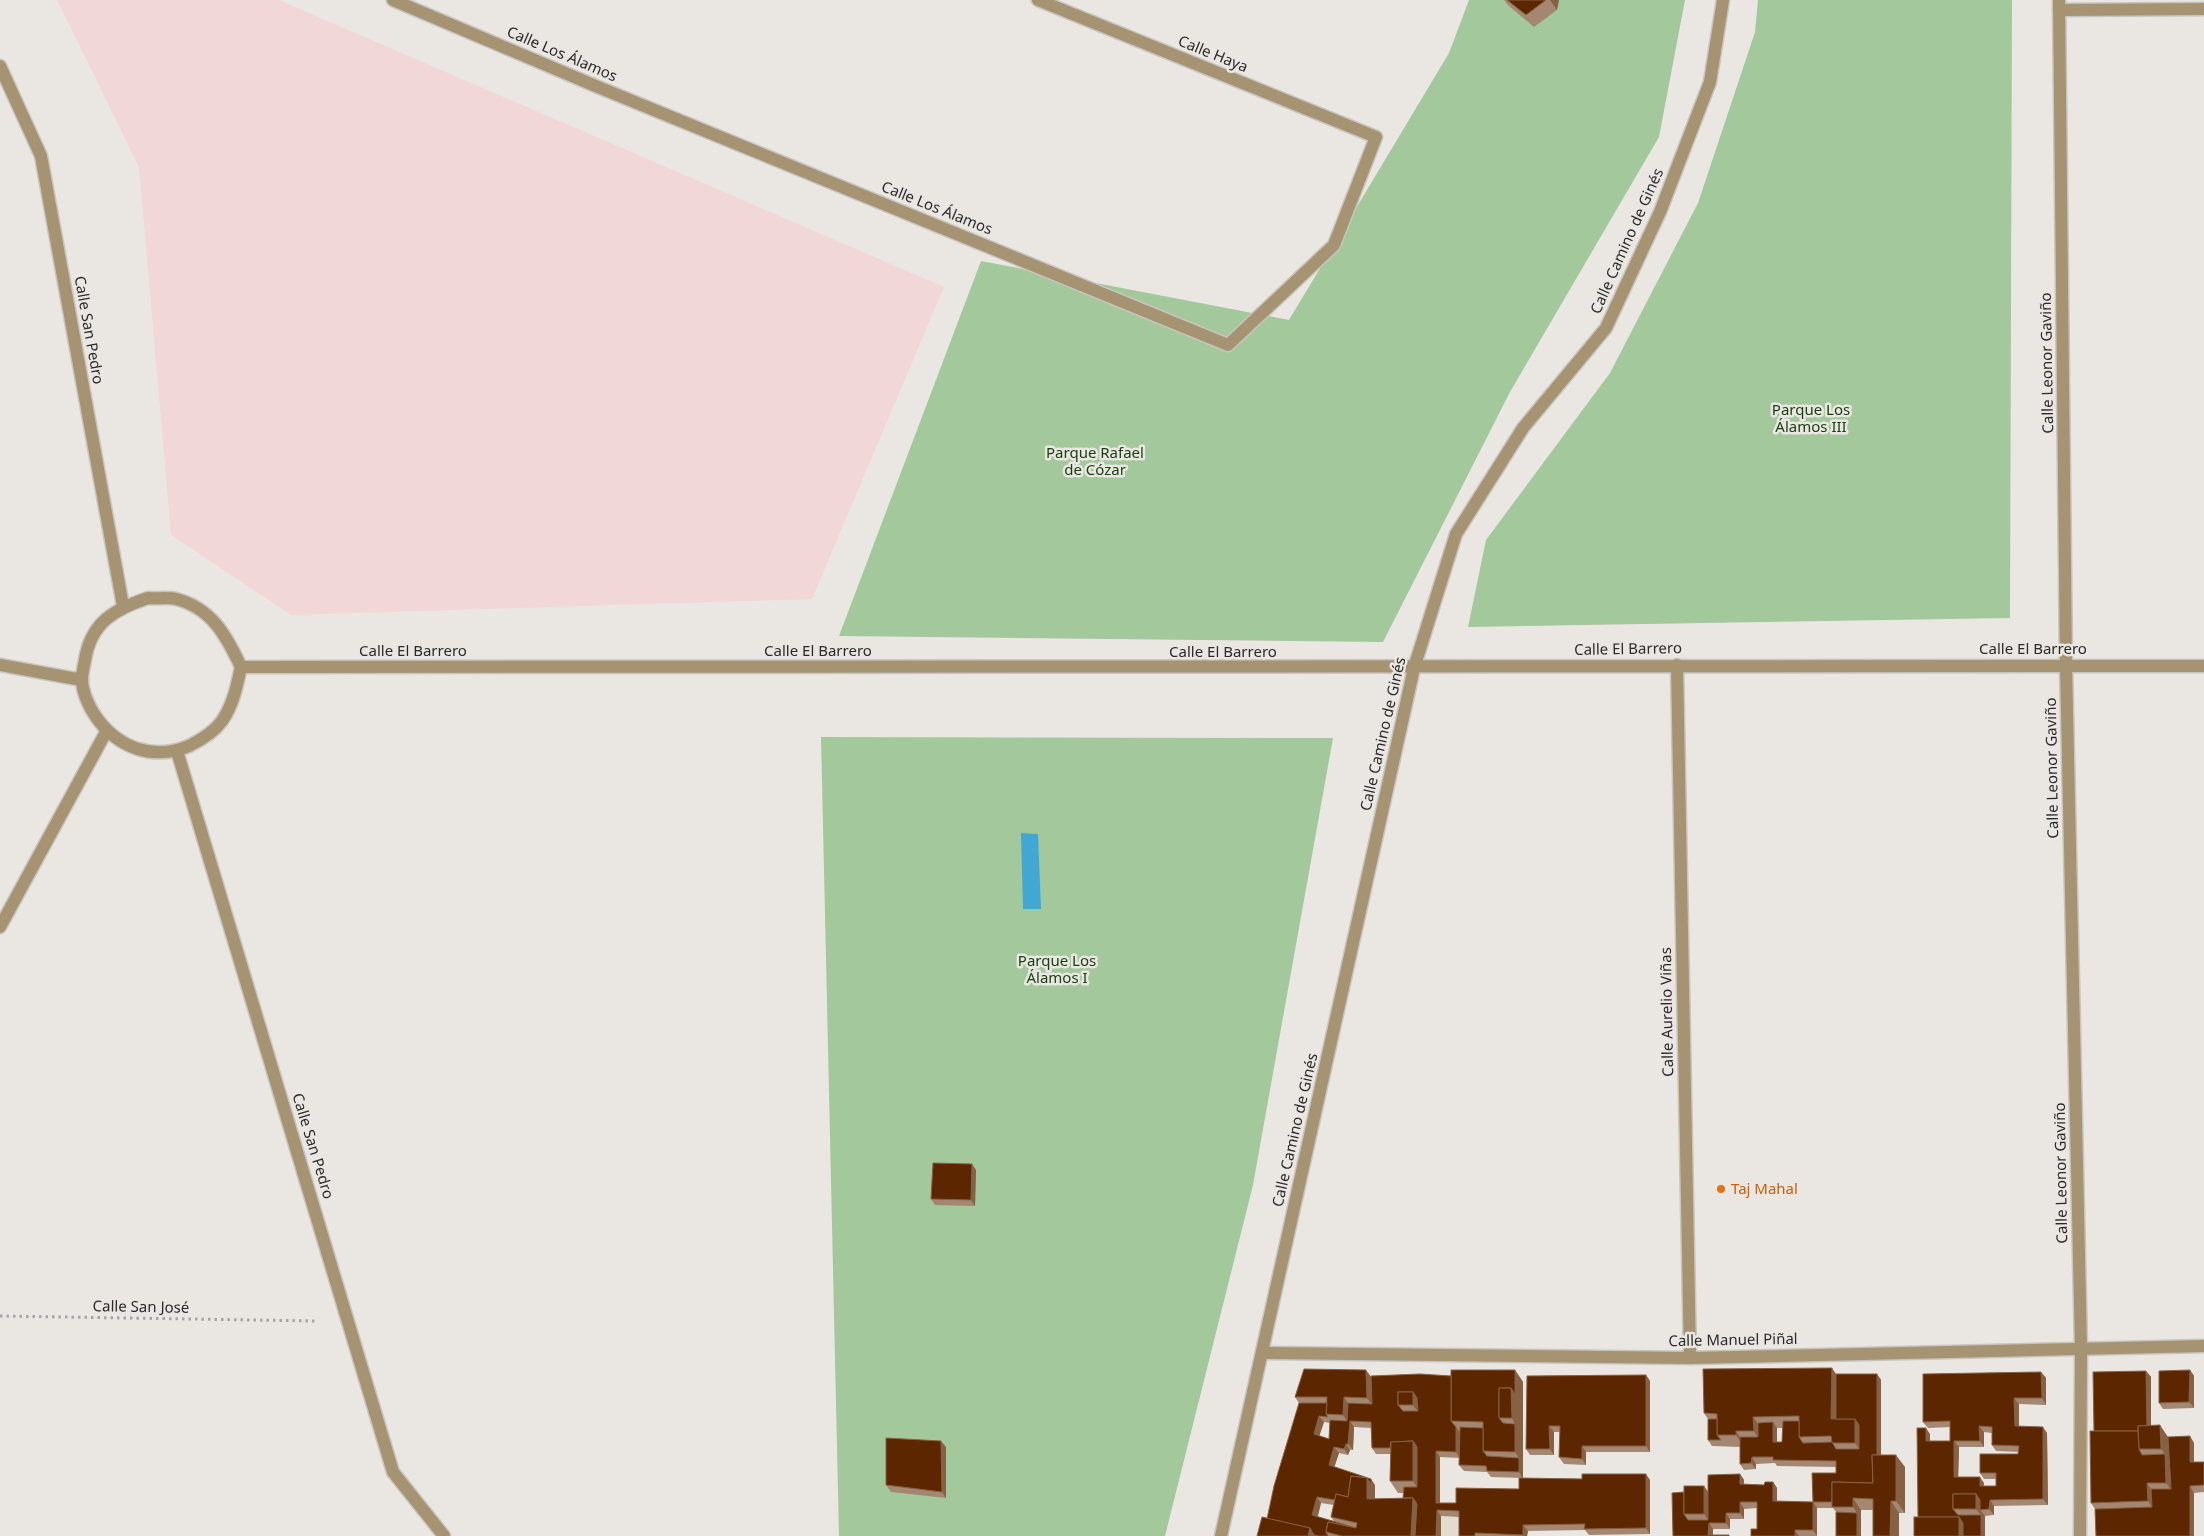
<svg xmlns="http://www.w3.org/2000/svg" width="2204" height="1536" font-family="'Noto Sans',sans-serif">
	<style>
		.built { fill: #e2dbd0 }
		.education { fill: #f2d7d8 }
		.green { fill: #a3c89b }
		.water { fill: #41a7d3 }
		.lines { fill: none; stroke-linecap: round; stroke-linejoin: round }
		.minor-casing { stroke: #c8c5c1; stroke-width: 15 }
		.tertiary-casing { stroke: #c8c5c1; stroke-width: 15 }
		.path { stroke: #a6a4a1; stroke-width: 3; stroke-dasharray: 2.5 4; stroke-linecap: butt }
		.minor { stroke: #a59372; stroke-width: 12 }
		.tertiary { stroke: #a59372; stroke-width: 12 }
		.wall { fill: #a38772; fill-rule: evenodd }
		.shaded-wall { fill: #876144 }
		.building { fill: #5c2700; stroke: #876144; fill-rule: evenodd }
		.food-dot { fill: #e8710a; stroke: #eae7e3; stroke-width: 2 }
		.labels { text-anchor: middle; stroke-width: 5; stroke-linejoin: round; paint-order: stroke }
		.street-label { font-size: 15px; fill: #2b2a28; stroke: #eae7e3 }
		.park-label { font-size: 15px; fill: #1a4012; stroke: #eae7e3 }
		.food-label { font-size: 15px; fill: #c56008; stroke: #eae7e3; text-anchor: start }
	</style>
	<rect width="100%" height="100%" fill="#eae7e3"/>
	<!-- built -->
	<path class="built" d="M1421,1516L1463,1517V1536H1420Z"/>
	<!-- education -->
	<path class="education" d="M57,0H279L944,287L812,599L291,615L171,535L139,167Z"/>
	<!-- green -->
	<g class="green">
		<path d="M1469,0H1685L1659,137L1510,392L1383,642L839,636L981,261L1289,320L1449,53Z"/>
		<path d="M1758,0H2012L2010,618L1468,627L1486,540L1610,373L1698,203L1755,32Z"/>
		<path d="M821,737L1333,738L1253,1185L1165,1536H839Z"/>
	</g>
	<!-- water -->
	<path class="water" d="M1021,833L1038,834L1041,909H1023Z"/>
	<g class="lines">
		<defs>
			<g id="minor">
				<path d="M393,0L598,87L1228,345L1334,245L1376,137L1038,0"/>
				<path d="M2059,0L2066,665L2081,1348L2080,1536"/>
				<path d="M2059,10L2204,9"/>
				<path d="M0,66L41,156L123,606"/>
				<path d="M148,598C157,599 167,597 176,599C212,608 227,637 241,667C237,686 233,705 222,721C214,732 201,740 189,746C153,761 118,748 96,717C89,707 82,692 82,679C82,673 84,666 85,660C91,622 115,609 148,598Z"/>
				<path d="M0,665L82,680"/>
				<path d="M1677,665L1690,1358"/>
				<path d="M241,667L2204,666"/>
				<path d="M177,751L393,1472L444,1536"/>
				<path d="M0,927L106,732"/>
				<path d="M1262,1353L1690,1358L2204,1346"/>
			</g>
			<path id="tertiary" d="M1221,1536L1414,668L1456,534L1523,428L1606,328L1660,212L1710,82L1723,0"/>
		</defs>
		<!-- minor casing -->
		<use href="#minor" class="minor-casing"/>
		<!-- tertiary casing -->
		<use href="#tertiary" class="tertiary-casing"/>
		<!-- path -->
		<path class="path" d="M0,1316L317,1321"/>
		<!-- minor -->
		<use href="#minor" class="minor"/>
		<!-- tertiary -->
		<use href="#tertiary" class="tertiary"/>
	</g>
	<!-- wall -->
	<g class="wall">
		<path d="M1504,0H1559L1557,10L1534,27L1509,6Z"/>
		<path d="M976,1170L975,1206L935,1205L931,1199Z"/>
		<path d="M1515,1370L1523,1382V1478L1650,1480V1534L1589,1535L1585,1530L1528,1531L1527,1536H1459V1517L1441,1516V1536H1257L1267,1519L1299,1403L1295,1397L1371,1376H1451ZM1324,1422L1330,1423L1329,1439L1319,1436ZM1354,1427L1371,1428L1372,1448L1376,1454H1390V1481L1398,1493H1404L1403,1498L1375,1499V1485L1334,1467L1339,1453L1348,1455L1350,1450H1353ZM1440,1457L1460,1458L1459,1465L1464,1471L1487,1472L1491,1477L1522,1478L1519,1489L1456,1503H1440ZM1321,1503L1334,1505L1331,1517L1334,1521L1318,1517Z"/>
		<path d="M2190,1370L2194,1376V1408L2163,1409L2159,1403Z"/>
		<path d="M2146,1371L2151,1377V1425L2168,1437L2194,1443V1462H2204V1492L2194,1493V1536H2096L2095,1509L2091,1503Z"/>
		<path d="M2041,1372L2046,1378V1405L2019,1404V1426L2047,1433L2048,1505L1994,1506V1515L1985,1516L1914,1536L1918,1517L1930,1434V1441H1950V1427L1928,1428L1923,1422ZM1984,1432L1992,1433V1445L1996,1451L2018,1452V1454L1980,1473L1984,1479H1996V1486H1984V1483L1958,1477L1959,1447H1984Z"/>
		<path d="M1836,1374H1877L1881,1380V1455L1905,1467V1513H1899V1536H1873V1510H1861V1536H1836V1512L1833,1508H1817V1536H1751L1757,1529V1508L1744,1509V1519H1730V1529H1713V1535L1673,1536L1684,1492L1704,1486L1708,1492L1740,1474L1744,1480V1484L1764,1485L1773,1482L1777,1488V1501L1813,1502L1836,1473V1467L1777,1466L1775,1463L1756,1464V1469L1744,1470L1740,1464V1447L1712,1446L1708,1440V1419L1704,1413ZM1777,1428H1782V1442H1777Z"/>
		<path d="M1646,1375L1650,1381V1452H1586V1465L1564,1464L1559,1457L1560,1432H1554V1455H1530L1526,1449L1527,1376Z"/>
		<path d="M946,1447V1498L891,1492L886,1485Z"/>
	</g>
	<!-- shaded-wall -->
	<g class="shaded-wall">
		<path d="M1550,0H1559L1557,10Z"/>
		<path d="M972,1164L976,1170L975,1206L971,1200Z"/>
		<path d="M1832,1368L1840,1380V1424L1831,1419Z"/>
		<path d="M1366,1370L1375,1382L1376,1410L1367,1398Z"/>
		<path d="M1515,1370L1523,1382V1479L1519,1472V1458L1515,1452V1424L1512,1418L1511,1388Z"/>
		<path d="M2190,1370L2194,1376V1408L2189,1402Z"/>
		<path d="M2146,1371L2151,1377V1443L2147,1437Z"/>
		<path d="M2041,1372L2046,1378V1405L2042,1398Z"/>
		<path d="M1877,1374L1881,1380V1494L1877,1488Z"/>
		<path d="M1646,1375L1650,1381V1452L1646,1446Z"/>
		<path d="M1413,1392L1421,1404L1422,1417L1413,1405Z"/>
		<path d="M1344,1397L1352,1409L1350,1421L1354,1427L1353,1450L1348,1444L1350,1425L1343,1415Z"/>
		<path d="M2014,1398L2019,1404V1432L2015,1426Z"/>
		<path d="M1319,1416L1324,1422L1318,1440L1314,1434Z"/>
		<path d="M1753,1417L1762,1429V1443L1754,1431Z"/>
		<path d="M1855,1419L1863,1431V1455L1855,1443Z"/>
		<path d="M1773,1422L1777,1428V1448L1773,1442Z"/>
		<path d="M2160,1425L2172,1443L2175,1495L2166,1483L2165,1454L2161,1449Z"/>
		<path d="M1549,1426L1554,1432V1455L1550,1449Z"/>
		<path d="M1979,1426L1984,1432V1447L1980,1441Z"/>
		<path d="M1456,1427L1460,1433V1458L1456,1452Z"/>
		<path d="M2043,1427L2047,1433L2048,1505L2043,1499Z"/>
		<path d="M1926,1428L1930,1434V1447L1926,1441Z"/>
		<path d="M1736,1431L1744,1443V1447L1736,1435Z"/>
		<path d="M2190,1436L2194,1443V1468L2190,1462Z"/>
		<path d="M941,1441L946,1447V1498L942,1492Z"/>
		<path d="M1413,1441L1421,1453V1493L1413,1481Z"/>
		<path d="M1954,1441L1959,1447L1958,1483L1954,1477Z"/>
		<path d="M1346,1444L1350,1450L1348,1455L1344,1449Z"/>
		<path d="M1582,1446L1586,1452V1465L1582,1459Z"/>
		<path d="M1334,1447L1339,1453L1333,1471L1329,1465Z"/>
		<path d="M1436,1451L1440,1457V1510L1436,1503Z"/>
		<path d="M1896,1455L1905,1467V1513L1896,1501Z"/>
		<path d="M1752,1457L1756,1464V1469L1751,1463Z"/>
		<path d="M1646,1474L1650,1480V1534L1646,1528Z"/>
		<path d="M1740,1474L1744,1480V1490L1740,1484Z"/>
		<path d="M1980,1477L1984,1483V1492L1980,1486Z"/>
		<path d="M1367,1478L1371,1479L1375,1485V1511L1367,1499Z"/>
		<path d="M1773,1482L1777,1488V1507L1773,1501Z"/>
		<path d="M2147,1483L2155,1495L2156,1513L2148,1501Z"/>
		<path d="M1704,1486L1712,1498L1710,1523L1704,1514Z"/>
		<path d="M2190,1486L2194,1493V1536H2190Z"/>
		<path d="M1976,1494L1985,1506L1980,1510L1985,1516V1536H1981V1515L1976,1509Z"/>
		<path d="M1317,1497L1321,1503L1316,1521L1312,1515Z"/>
		<path d="M1413,1498L1421,1510L1420,1536H1411Z"/>
		<path d="M1853,1498L1861,1510V1519L1853,1507Z"/>
		<path d="M1990,1500L1994,1506V1515L1989,1509Z"/>
		<path d="M1891,1501L1899,1513V1536H1890Z"/>
		<path d="M1740,1502L1744,1509V1519L1740,1513Z"/>
		<path d="M1813,1502L1817,1508V1536L1813,1530Z"/>
		<path d="M1437,1510L1441,1516V1536H1436Z"/>
		<path d="M1726,1513L1730,1519V1529L1726,1523Z"/>
		<path d="M1857,1513L1861,1519V1536H1857Z"/>
		<path d="M1959,1517L1967,1529V1536H1959Z"/>
		<path d="M1709,1523L1713,1529V1536L1708,1535Z"/>
		<path d="M1523,1525L1528,1531L1527,1536H1524L1523,1535Z"/>
		<path d="M1310,1528L1315,1536H1308Z"/>
		<path d="M1795,1530L1799,1536H1795Z"/>
	</g>
	<!-- building -->
	<g class="building">
		<path d="M1507,0H1546L1526,15Z"/>
		<path d="M933,1163L972,1164L971,1200L931,1199Z"/>
		<path d="M1832,1368L1831,1419H1855V1443H1832L1831,1436L1799,1437V1416L1753,1417L1754,1431H1736V1435H1717V1414L1704,1413L1703,1369Z"/>
		<path d="M1304,1369L1366,1370L1367,1398L1344,1397L1343,1415L1326,1414L1327,1397H1295Z"/>
		<path d="M1451,1370H1515V1394L1511,1388H1499V1418L1503,1423L1515,1424V1452L1483,1451V1422L1451,1421Z"/>
		<path d="M2190,1370L2189,1402L2159,1403V1371Z"/>
		<path d="M2146,1371L2147,1426H2138V1431H2094L2093,1372Z"/>
		<path d="M2041,1372L2042,1398H2014L2015,1426L2043,1427V1499L1990,1500L1989,1509L1980,1510V1500L1976,1494H1953V1509L1958,1515H1981V1536H1963V1523L1959,1517H1918L1917,1428H1926V1441H1950V1421L1923,1422V1374ZM1979,1426L1992,1427V1445L2019,1446L2018,1454H1980V1473H1996V1486H1980V1477H1954V1441H1980Z"/>
		<path d="M1420,1374L1451,1376V1421L1456,1427V1452L1436,1451V1503H1456V1488L1519,1489V1478L1582,1479V1474H1646V1528L1584,1529L1585,1524L1523,1525V1535L1475,1533V1536H1459V1511L1437,1510L1436,1536H1415L1417,1504L1413,1498H1403L1404,1487H1417V1447L1413,1441L1391,1442L1390,1448H1372L1371,1422L1350,1421L1348,1444H1346L1344,1449L1334,1447L1329,1465L1371,1479V1484L1367,1478L1351,1476L1348,1497L1336,1494L1335,1500L1317,1497L1312,1515L1356,1528L1328,1522L1326,1532L1328,1536H1319L1314,1535L1310,1528L1267,1519L1274,1486L1299,1403H1327L1326,1414L1328,1417L1319,1416L1314,1434L1329,1439L1330,1420L1347,1421L1348,1403L1372,1404L1371,1376ZM1398,1392H1413L1417,1398L1418,1411H1403L1398,1405Z"/>
		<path d="M1836,1374H1877V1455H1872L1873,1483L1832,1482V1502H1813V1530H1795V1536H1751V1529H1757V1502H1740V1513H1726V1523H1709L1708,1535H1729V1536H1673L1672,1493L1684,1492V1514L1688,1520H1708V1475L1740,1474V1484L1764,1485L1765,1482H1773V1501L1813,1502L1812,1473H1836V1461L1773,1460V1457H1752L1751,1463L1740,1464V1437H1758V1423L1773,1422V1442H1782L1783,1421H1799V1437L1803,1443L1832,1442L1836,1449H1859V1425L1855,1419H1836Z"/>
		<path d="M1646,1375V1446H1582V1459L1559,1457L1560,1426H1549L1550,1449H1526L1527,1376Z"/>
		<path d="M1499,1388H1511L1512,1418H1499Z"/>
		<rect x="1398" y="1392" width="15" height="13"/>
		<path d="M1708,1419H1717V1435L1721,1440H1708Z"/>
		<path d="M2160,1425L2161,1449H2139L2138,1426Z"/>
		<path d="M1460,1427L1483,1428V1451L1487,1456L1519,1458V1472L1487,1471L1486,1466L1459,1465Z"/>
		<path d="M2090,1431H2138L2139,1449L2142,1455L2165,1454L2166,1483H2147L2148,1501L2091,1503Z"/>
		<path d="M2190,1436V1462H2204V1485L2190,1486V1536H2096L2095,1509L2152,1507L2151,1489H2171L2168,1437Z"/>
		<path d="M886,1438L941,1441L942,1492L886,1485Z"/>
		<path d="M1413,1441V1481H1390L1391,1442Z"/>
		<path d="M1872,1455H1896V1501H1891L1890,1536H1873V1499L1853,1498V1507H1832V1482L1873,1483Z"/>
		<path d="M1351,1476L1367,1478V1499L1413,1498L1411,1536H1342L1326,1532L1328,1522L1356,1528L1357,1523L1331,1517L1336,1494L1348,1497Z"/>
		<rect x="1684" y="1486" width="20" height="28"/>
		<rect x="1953" y="1494" width="23" height="15"/>
		<path d="M1836,1512L1857,1513V1536H1836Z"/>
		<path d="M1262,1517L1310,1528L1308,1536H1257Z"/>
		<rect x="1914" y="1517" width="45" height="19"/>
	</g>
	<!-- markers -->
	<circle class="food-dot" cx="1721" cy="1189" r="5"/>
	<g class="labels">
		<!-- street labels -->
		<g class="street-label">
			<text transform="translate(562 54) rotate(23)" y="5">Calle Los Álamos</text>
			<text transform="translate(1213 54) rotate(22)" y="5">Calle Haya</text>
			<text transform="translate(937 208) rotate(22)" y="5">Calle Los Álamos</text>
			<text transform="translate(1627 241) rotate(-66)" y="5">Calle Camino de Ginés</text>
			<text transform="translate(89 330) rotate(80)" y="5">Calle San Pedro</text>
			<text transform="translate(2047 363) rotate(-91)" y="5">Calle Leonor Gaviño</text>
			<text transform="translate(1628 649) rotate(-1)" y="5">Calle El Barrero</text>
			<text x="2033" y="654">Calle El Barrero</text>
			<text x="413" y="656">Calle El Barrero</text>
			<text x="818" y="656">Calle El Barrero</text>
			<text x="1223" y="657">Calle El Barrero</text>
			<text transform="translate(1383 734) rotate(-77)" y="5">Calle Camino de Ginés</text>
			<text transform="translate(2052 768) rotate(-91)" y="5">Calle Leonor Gaviño</text>
			<text transform="translate(1667 1012) rotate(-91)" y="5">Calle Aurelio Viñas</text>
			<text transform="translate(1295 1130) rotate(-77)" y="5">Calle Camino de Ginés</text>
			<text transform="translate(313 1146) rotate(73)" y="5">Calle San Pedro</text>
			<text transform="translate(2061 1173) rotate(-91)" y="5">Calle Leonor Gaviño</text>
			<text transform="translate(141 1307) rotate(1)" y="5">Calle San José</text>
			<text transform="translate(1733 1340) rotate(-1)" y="5">Calle Manuel Piñal</text>
		</g>
		<!-- park labels -->
		<g class="park-label">
			<text x="1811" y="415">Parque Los<tspan x="1811" dy="17">Álamos III</tspan></text>
			<text x="1095" y="458">Parque Rafael<tspan x="1095" dy="17">de Cózar</tspan></text>
			<text x="1057" y="966">Parque Los<tspan x="1057" dy="17">Álamos I</tspan></text>
		</g>
		<!-- food labels -->
		<g class="food-label">
			<text x="1731" y="1194">Taj Mahal</text>
		</g>
	</g>
</svg>
